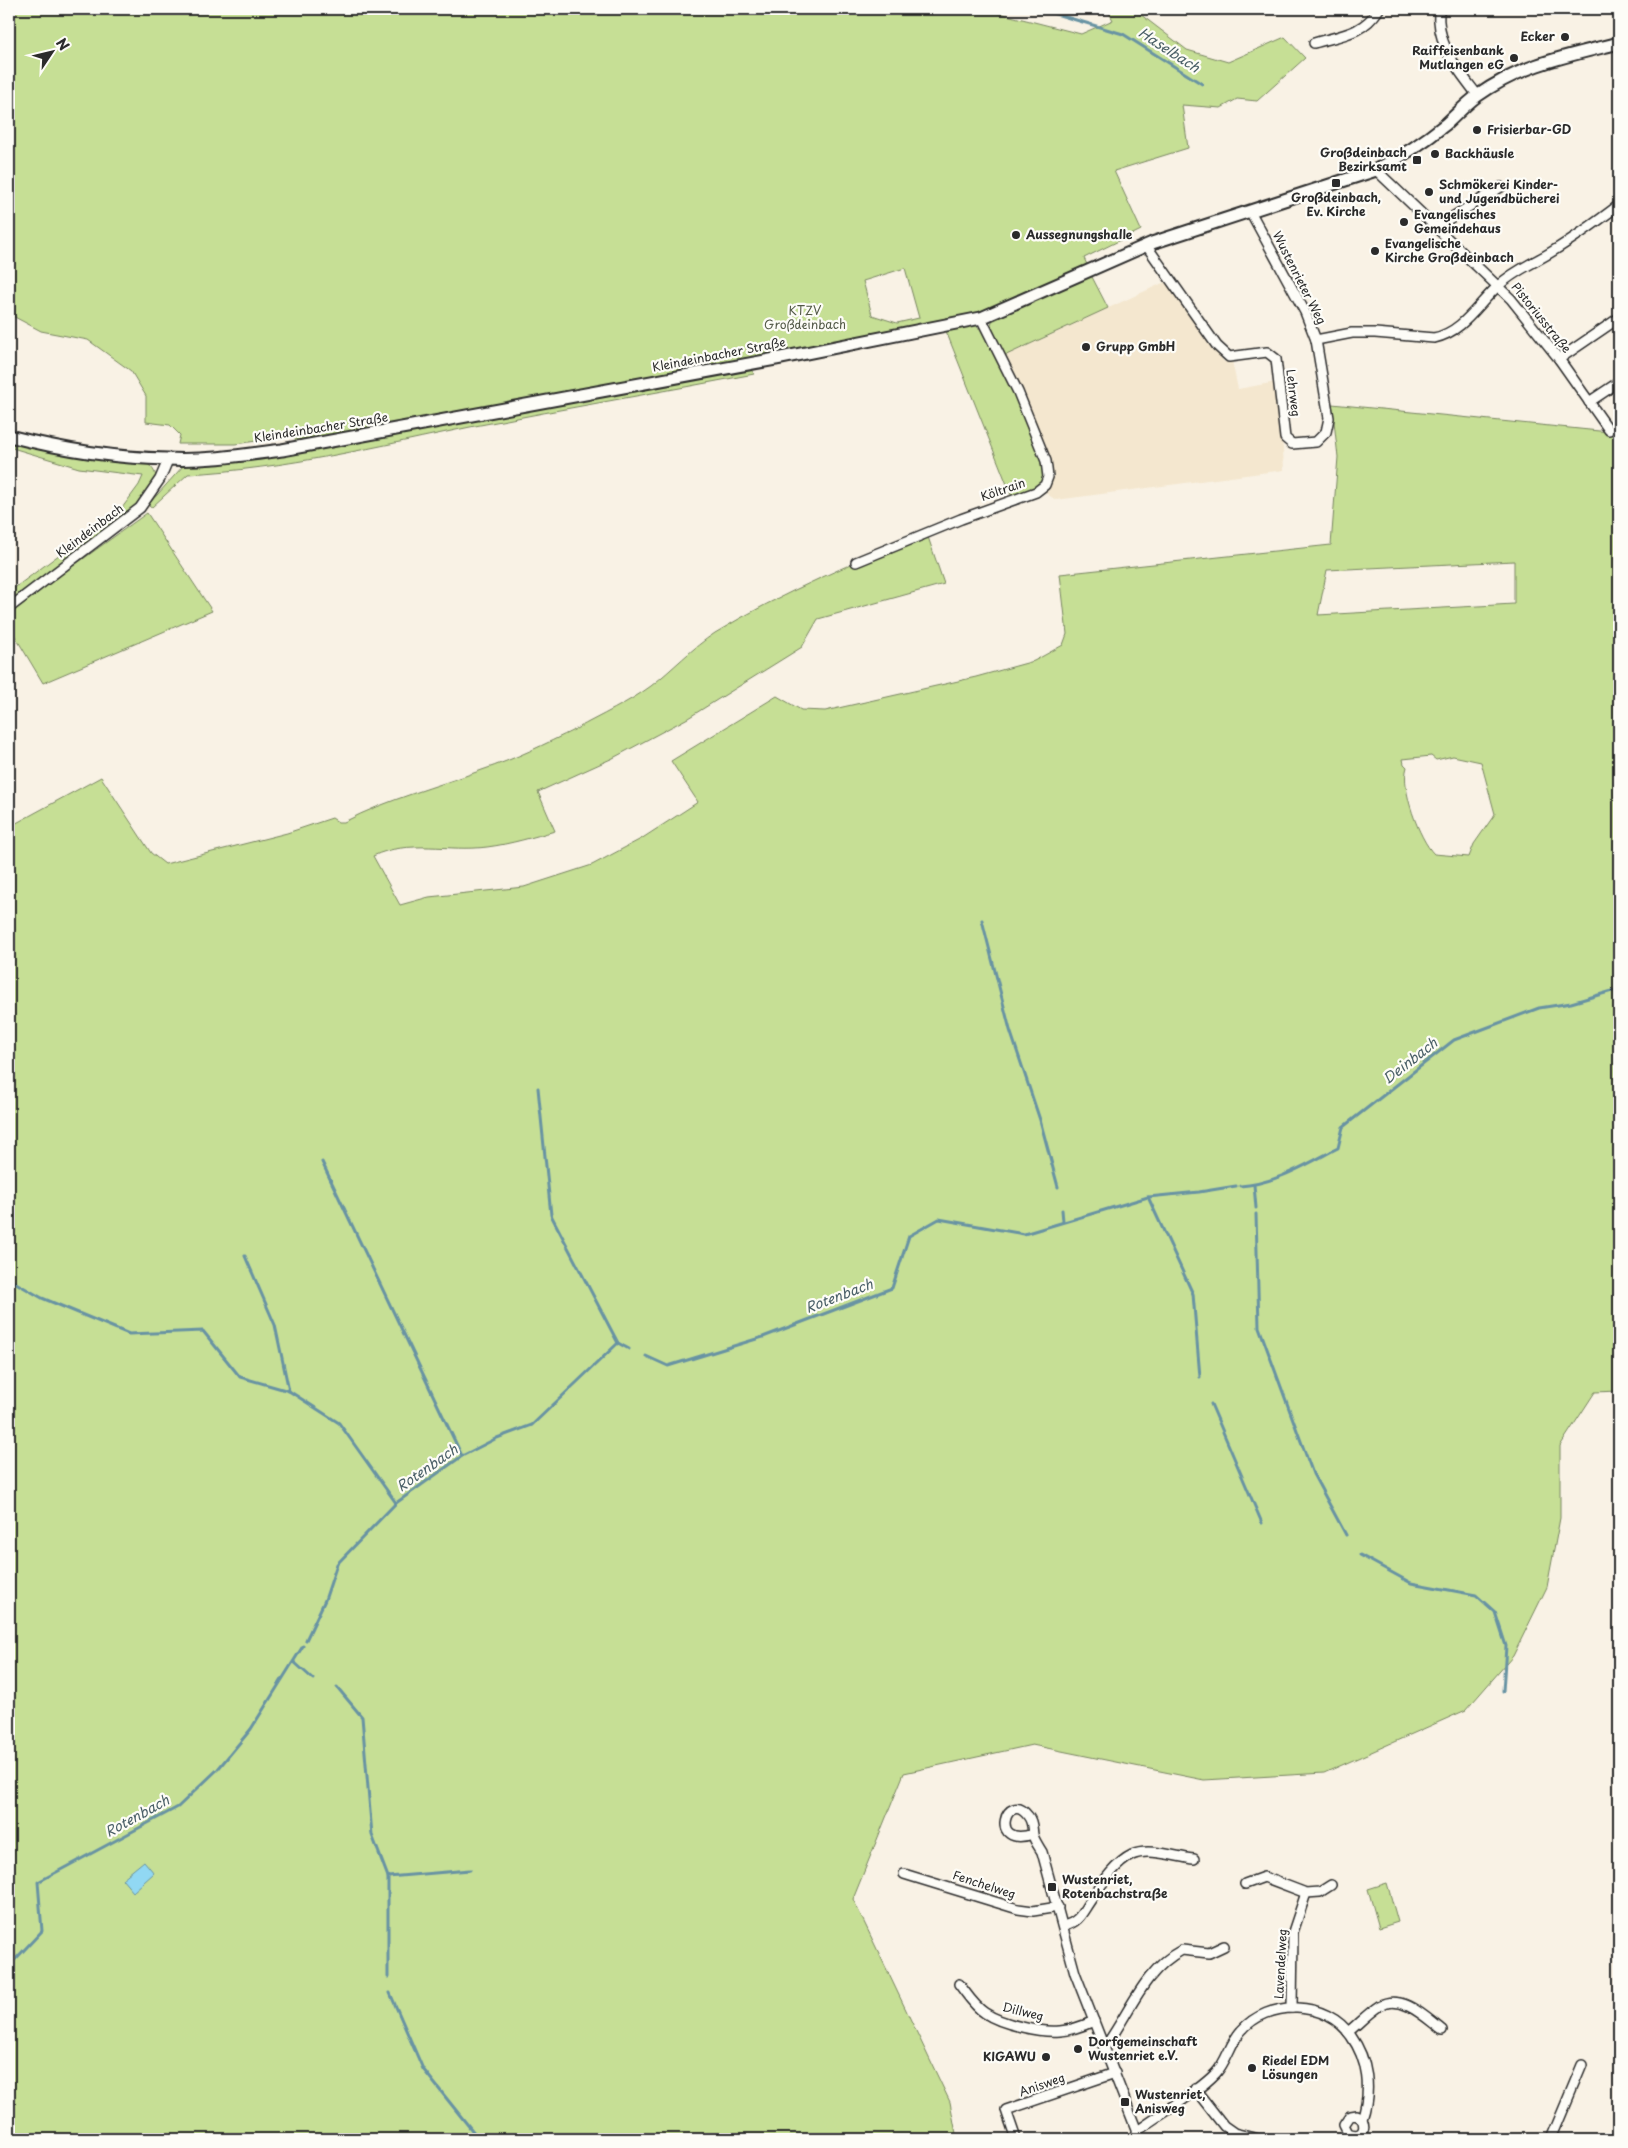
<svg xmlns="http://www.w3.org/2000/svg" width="1628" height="2148" font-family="'Playpen Sans',sans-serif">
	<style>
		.built { fill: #f4e7cf }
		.green { fill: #c6df95; stroke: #788560; fill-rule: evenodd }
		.water { fill: #91d8f3; stroke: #6893a3 }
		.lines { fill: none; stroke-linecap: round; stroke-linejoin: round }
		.stream { stroke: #6893a3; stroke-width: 3 }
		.minor-casing { stroke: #2b2b2b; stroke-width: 12 }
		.tertiary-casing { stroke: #2b2b2b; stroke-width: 15 }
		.minor { stroke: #fdfcf7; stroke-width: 9 }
		.tertiary { stroke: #fdfcf7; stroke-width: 11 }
		.poi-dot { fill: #2b2b2b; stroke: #fdfcf7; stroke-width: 2 }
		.labels { text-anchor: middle; stroke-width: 4.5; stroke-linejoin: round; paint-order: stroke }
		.poi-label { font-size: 12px; font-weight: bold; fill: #2b2b2b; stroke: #fdfcf7; text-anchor: start }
		.street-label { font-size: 12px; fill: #2b2b2b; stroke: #fdfcf7 }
		.park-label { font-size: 12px; fill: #525846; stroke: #fdfcf7 }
		.water-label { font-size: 14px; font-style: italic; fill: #4a5f67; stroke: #fdfcf7 }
	</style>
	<rect width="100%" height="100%" fill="#f9f2e5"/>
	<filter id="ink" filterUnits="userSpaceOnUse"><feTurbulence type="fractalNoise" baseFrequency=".02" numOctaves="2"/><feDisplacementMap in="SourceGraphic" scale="10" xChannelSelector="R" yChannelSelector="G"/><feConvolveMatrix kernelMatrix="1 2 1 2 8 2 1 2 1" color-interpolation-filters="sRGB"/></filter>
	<g filter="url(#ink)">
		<!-- built -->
		<path class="built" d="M1167,281L1224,362L1232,361L1238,389L1276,382L1283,449L1284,470L1056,500L1044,492L1040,483L1044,478L1002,357Z"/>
		<!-- green -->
		<g class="green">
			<path d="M9,9H983L1081,34L1113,20L1107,9H1137L1136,11L1187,50L1228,62L1285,37L1305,58L1257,101L1237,99L1221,108L1182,105L1188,148L1114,171L1141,230L1084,258L1088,267L985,311L960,318L297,442L293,436L235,444H178L180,435L170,425L146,422V396L131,371L88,340L41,331L9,314ZM905,268L919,318L897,323L872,315L863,281Z"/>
			<path d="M1091,275L1108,308L1002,357L990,327L993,319Z"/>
			<path d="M975,322L978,328L984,327C995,350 1049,458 1044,477C1040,490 1023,493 1012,497L946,331Z"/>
			<path d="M751,368L754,374C661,392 567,408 475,426C379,446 285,469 188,474L152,507L148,505L184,465L251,460L317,450Z"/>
			<path d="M1332,404L1619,433V1391L1595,1392L1560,1446V1518L1547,1587L1513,1656L1466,1710L1324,1773L1204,1780L1032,1745L904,1773L853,1899L950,2102L957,2139H9V827L101,777L151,853L165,864L287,833L332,818L338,822H344C388,799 436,787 482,770C515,759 545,744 576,729C601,715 628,703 651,686C673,669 692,648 715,633C782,592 855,563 926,531L944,584L818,619L802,647L688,718L613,758L538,792L555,831C533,837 511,844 487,847C450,852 408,839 373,856L400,905L429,897L524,887L592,865L641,839L698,802L671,761L777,696L801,710L825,711L976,677L1034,661L1063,645L1067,634L1060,574L1331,545L1338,457ZM1514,561V604L1318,615L1327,570ZM1431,756L1436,760L1453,756L1481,762L1495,814L1474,844L1469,857L1434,854C1419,839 1400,787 1407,767L1404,764L1403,759Z"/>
			<path d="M9,441L87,457L146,463C151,466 156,472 156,478C153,501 32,587 9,605V592L122,508L139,485L143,476L79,468L9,447Z"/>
			<path d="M147,513L212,611L43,683L9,626V612Z"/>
			<path d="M1387,1883L1398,1922L1379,1928L1368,1889Z"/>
		</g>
		<!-- water -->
		<path class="water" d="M144,1861L154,1873L133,1892L122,1879Z"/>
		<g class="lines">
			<!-- stream -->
			<g class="stream">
				<path d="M1039,9L1123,34L1202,84"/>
				<path d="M982,920L1010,1030L1040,1120L1058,1187"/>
				<path d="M538,1088L551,1215L618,1343"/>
				<path d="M322,1162L462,1456"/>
				<path d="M1254,1185L1256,1208"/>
				<path d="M1240,1186C1275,1184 1307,1164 1338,1148L1343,1127L1454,1040L1539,1008L1571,1003L1619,989"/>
				<path d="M1148,1197L1193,1294L1200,1377"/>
				<path d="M1062,1210L1063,1221"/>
				<path d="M1256,1214L1259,1327L1313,1474L1346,1535"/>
				<path d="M245,1256L275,1325L289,1391"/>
				<path d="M9,1279L42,1298L129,1334L203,1331L240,1377L289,1391L339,1423L396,1503"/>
				<path d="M646,1356L668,1366L763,1337L892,1288L909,1236L939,1219L1024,1234L1148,1197L1199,1192L1236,1186"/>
				<path d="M1211,1404L1262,1523"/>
				<path d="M1360,1555L1411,1583L1476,1595L1495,1612L1506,1646L1503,1691"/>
				<path d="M306,1640L325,1600L337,1564L396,1503L462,1456L497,1438L532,1425L618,1343L629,1349"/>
				<path d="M294,1662L313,1679"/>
				<path d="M337,1687L362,1717L372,1835L388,1877V1977"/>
				<path d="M388,1877L470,1870"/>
				<path d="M9,1966L42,1931L38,1882L178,1807L218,1769L251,1729L303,1646"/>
				<path d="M390,1993L423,2069L479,2139"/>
			</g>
			<defs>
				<g id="minor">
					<path d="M1439,9C1436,46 1457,68 1478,96"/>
					<path d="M1314,43C1342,35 1363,34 1379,9"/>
					<path d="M1376,170L1511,299L1559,359L1609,430"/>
					<path d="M1436,227L1501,187"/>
					<path d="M1146,245L1217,346L1229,357L1267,352L1276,359L1285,438L1292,444L1316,442L1326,432L1329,418L1316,340L1305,312L1250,211"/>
					<path d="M1316,340L1352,333H1375L1434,338C1463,332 1478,304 1498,286C1515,270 1534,263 1553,251C1576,237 1598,221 1619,205"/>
					<path d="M1559,359L1619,318"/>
					<path d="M1589,402L1619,382"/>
					<path d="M856,562L961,519L1036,492L1045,485L1048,477L1046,461L1018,392L981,318"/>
					<path d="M9,608L140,508L160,479L168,460"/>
					<path d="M1033,1834C987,1849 1007,1788 1028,1816C1033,1822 1032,1828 1033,1835C1034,1840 1039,1847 1042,1852L1075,1973L1140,2139"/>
					<path d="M904,1874L1018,1909L1033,1911L1058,1907"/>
					<path d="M1245,1884L1264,1877L1306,1893L1320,1892L1331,1885"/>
					<path d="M1064,1926C1080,1921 1081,1914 1090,1901C1101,1885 1115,1863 1132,1855C1149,1847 1176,1857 1194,1859"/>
					<path d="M959,1984C967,1994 974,2006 985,2013C1001,2024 1041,2033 1060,2031C1072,2030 1083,2026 1094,2021"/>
					<path d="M1292,2008L1293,1932L1306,1893"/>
					<path d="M1348,2032C1358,2024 1368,2013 1379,2006C1402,1993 1425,2017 1442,2030"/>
					<path d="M1104,2048C1130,2014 1142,1971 1182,1950L1209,1953L1224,1946"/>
					<path d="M1195,2089L1224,2126L1234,2133L1258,2139"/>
					<path d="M1136,2132C1159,2115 1197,2093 1216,2073C1227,2061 1230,2043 1241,2031C1268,1999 1327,2000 1351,2036C1368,2060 1372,2090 1362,2119C1367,2131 1360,2138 1348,2133L1344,2125L1350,2116L1356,2115L1362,2119"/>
					<path d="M1016,2139L1006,2110L1115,2073"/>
					<path d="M1551,2139L1582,2065"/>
				</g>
				<path id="tertiary" d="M9,436C60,449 114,458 167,459C205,461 244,455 282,450L781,358L981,318L1152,243L1376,170C1401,157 1424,142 1446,124C1456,115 1466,104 1477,96C1522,64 1567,56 1619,43"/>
			</defs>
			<!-- minor casing -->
			<use href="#minor" class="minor-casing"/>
			<!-- tertiary casing -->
			<use href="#tertiary" class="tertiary-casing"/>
			<!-- minor -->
			<use href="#minor" class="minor"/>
			<!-- tertiary -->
			<use href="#tertiary" class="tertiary"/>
		</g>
	</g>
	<!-- markers -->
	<g class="poi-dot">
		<circle cx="1565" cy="37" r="5"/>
		<circle cx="1514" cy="58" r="5"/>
		<circle cx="1477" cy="130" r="5"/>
		<circle cx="1435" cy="154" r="5"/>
		<rect x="1412" y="155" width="10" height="10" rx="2.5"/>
		<rect x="1331" y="178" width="10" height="10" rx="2.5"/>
		<circle cx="1429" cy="192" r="5"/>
		<circle cx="1404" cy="222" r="5"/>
		<circle cx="1016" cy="235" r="5"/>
		<circle cx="1375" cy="251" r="5"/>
		<circle cx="1086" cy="347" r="5"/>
		<rect x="1047" y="1882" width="10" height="10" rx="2.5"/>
		<circle cx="1078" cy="2049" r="5"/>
		<circle cx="1046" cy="2057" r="5"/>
		<circle cx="1252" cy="2068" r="5"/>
		<rect x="1120" y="2097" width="10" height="10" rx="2.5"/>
	</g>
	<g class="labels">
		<!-- poi labels -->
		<g class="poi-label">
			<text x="1555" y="41" text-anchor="end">Ecker</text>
			<text x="1504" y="55" text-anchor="end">Raiffeisenbank<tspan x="1504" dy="14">Mutlangen eG</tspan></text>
			<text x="1487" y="134">Frisierbar-GD</text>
			<text x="1407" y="157" text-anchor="end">Großdeinbach<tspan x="1407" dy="14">Bezirksamt</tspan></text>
			<text x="1445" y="158">Backhäusle</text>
			<text x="1439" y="189">Schmökerei Kinder-<tspan x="1439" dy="14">und Jugendbücherei</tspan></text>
			<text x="1336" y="202" text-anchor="middle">Großdeinbach,<tspan x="1336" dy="14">Ev. Kirche</tspan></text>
			<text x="1414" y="219">Evangelisches<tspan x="1414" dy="14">Gemeindehaus</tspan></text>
			<text x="1026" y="239">Aussegnungshalle</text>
			<text x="1385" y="248">Evangelische<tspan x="1385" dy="14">Kirche Großdeinbach</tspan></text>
			<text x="1096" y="351">Grupp GmbH</text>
			<text x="1062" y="1884">Wustenriet,<tspan x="1062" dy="14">Rotenbachstraße</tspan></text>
			<text x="1088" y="2046">Dorfgemeinschaft<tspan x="1088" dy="14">Wustenriet e.V.</tspan></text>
			<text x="1036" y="2061" text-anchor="end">KIGAWU</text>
			<text x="1262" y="2065">Riedel EDM<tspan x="1262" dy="14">Lösungen</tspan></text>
			<text x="1135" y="2099">Wustenriet,<tspan x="1135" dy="14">Anisweg</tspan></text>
		</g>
		<!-- street labels -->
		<g class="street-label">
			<text transform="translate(1299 278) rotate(63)" y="4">Wustenrieter Weg</text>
			<text transform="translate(1541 318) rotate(51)" y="4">Pistoriusstraße</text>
			<text transform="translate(719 355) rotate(-11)" y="4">Kleindeinbacher Straße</text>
			<text transform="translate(1293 393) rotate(83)" y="4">Lehrweg</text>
			<text transform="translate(321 428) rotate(-9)" y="4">Kleindeinbacher Straße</text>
			<text transform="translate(1003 490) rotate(-19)" y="4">Költrain</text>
			<text transform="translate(90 531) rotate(-37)" y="4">Kleindeinbach</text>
			<text transform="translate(984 1885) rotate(18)" y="4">Fenchelweg</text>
			<text transform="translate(1281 1964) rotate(-87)" y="4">Lavendelweg</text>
			<text transform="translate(1023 2012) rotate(14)" y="4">Dillweg</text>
			<text transform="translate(1042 2085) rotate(-19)" y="4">Anisweg</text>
		</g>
		<!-- park labels -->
		<g class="park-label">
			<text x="805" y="315">KTZV<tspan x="805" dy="14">Großdeinbach</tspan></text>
		</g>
		<!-- water labels -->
		<g class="water-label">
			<text transform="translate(1169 50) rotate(33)" y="5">Haselbach</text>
			<text transform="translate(1410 1061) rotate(-38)" y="5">Deinbach</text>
			<text transform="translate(839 1296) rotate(-21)" y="5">Rotenbach</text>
			<text transform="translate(427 1468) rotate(-35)" y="5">Rotenbach</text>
			<text transform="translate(137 1816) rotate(-29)" y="5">Rotenbach</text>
		</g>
	</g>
	<!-- margin -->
	<rect width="1628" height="2148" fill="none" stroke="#fdfcf7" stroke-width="30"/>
	<rect x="15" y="15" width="1598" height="2118" fill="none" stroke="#2b2b2b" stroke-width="2" filter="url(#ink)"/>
	<!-- north arrow -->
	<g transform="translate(52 52) rotate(55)" stroke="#fdfcf7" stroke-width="4" paint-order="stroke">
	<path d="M0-4L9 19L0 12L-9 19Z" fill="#2b2b2b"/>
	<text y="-8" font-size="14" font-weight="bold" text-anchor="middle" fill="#2b2b2b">N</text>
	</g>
</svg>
